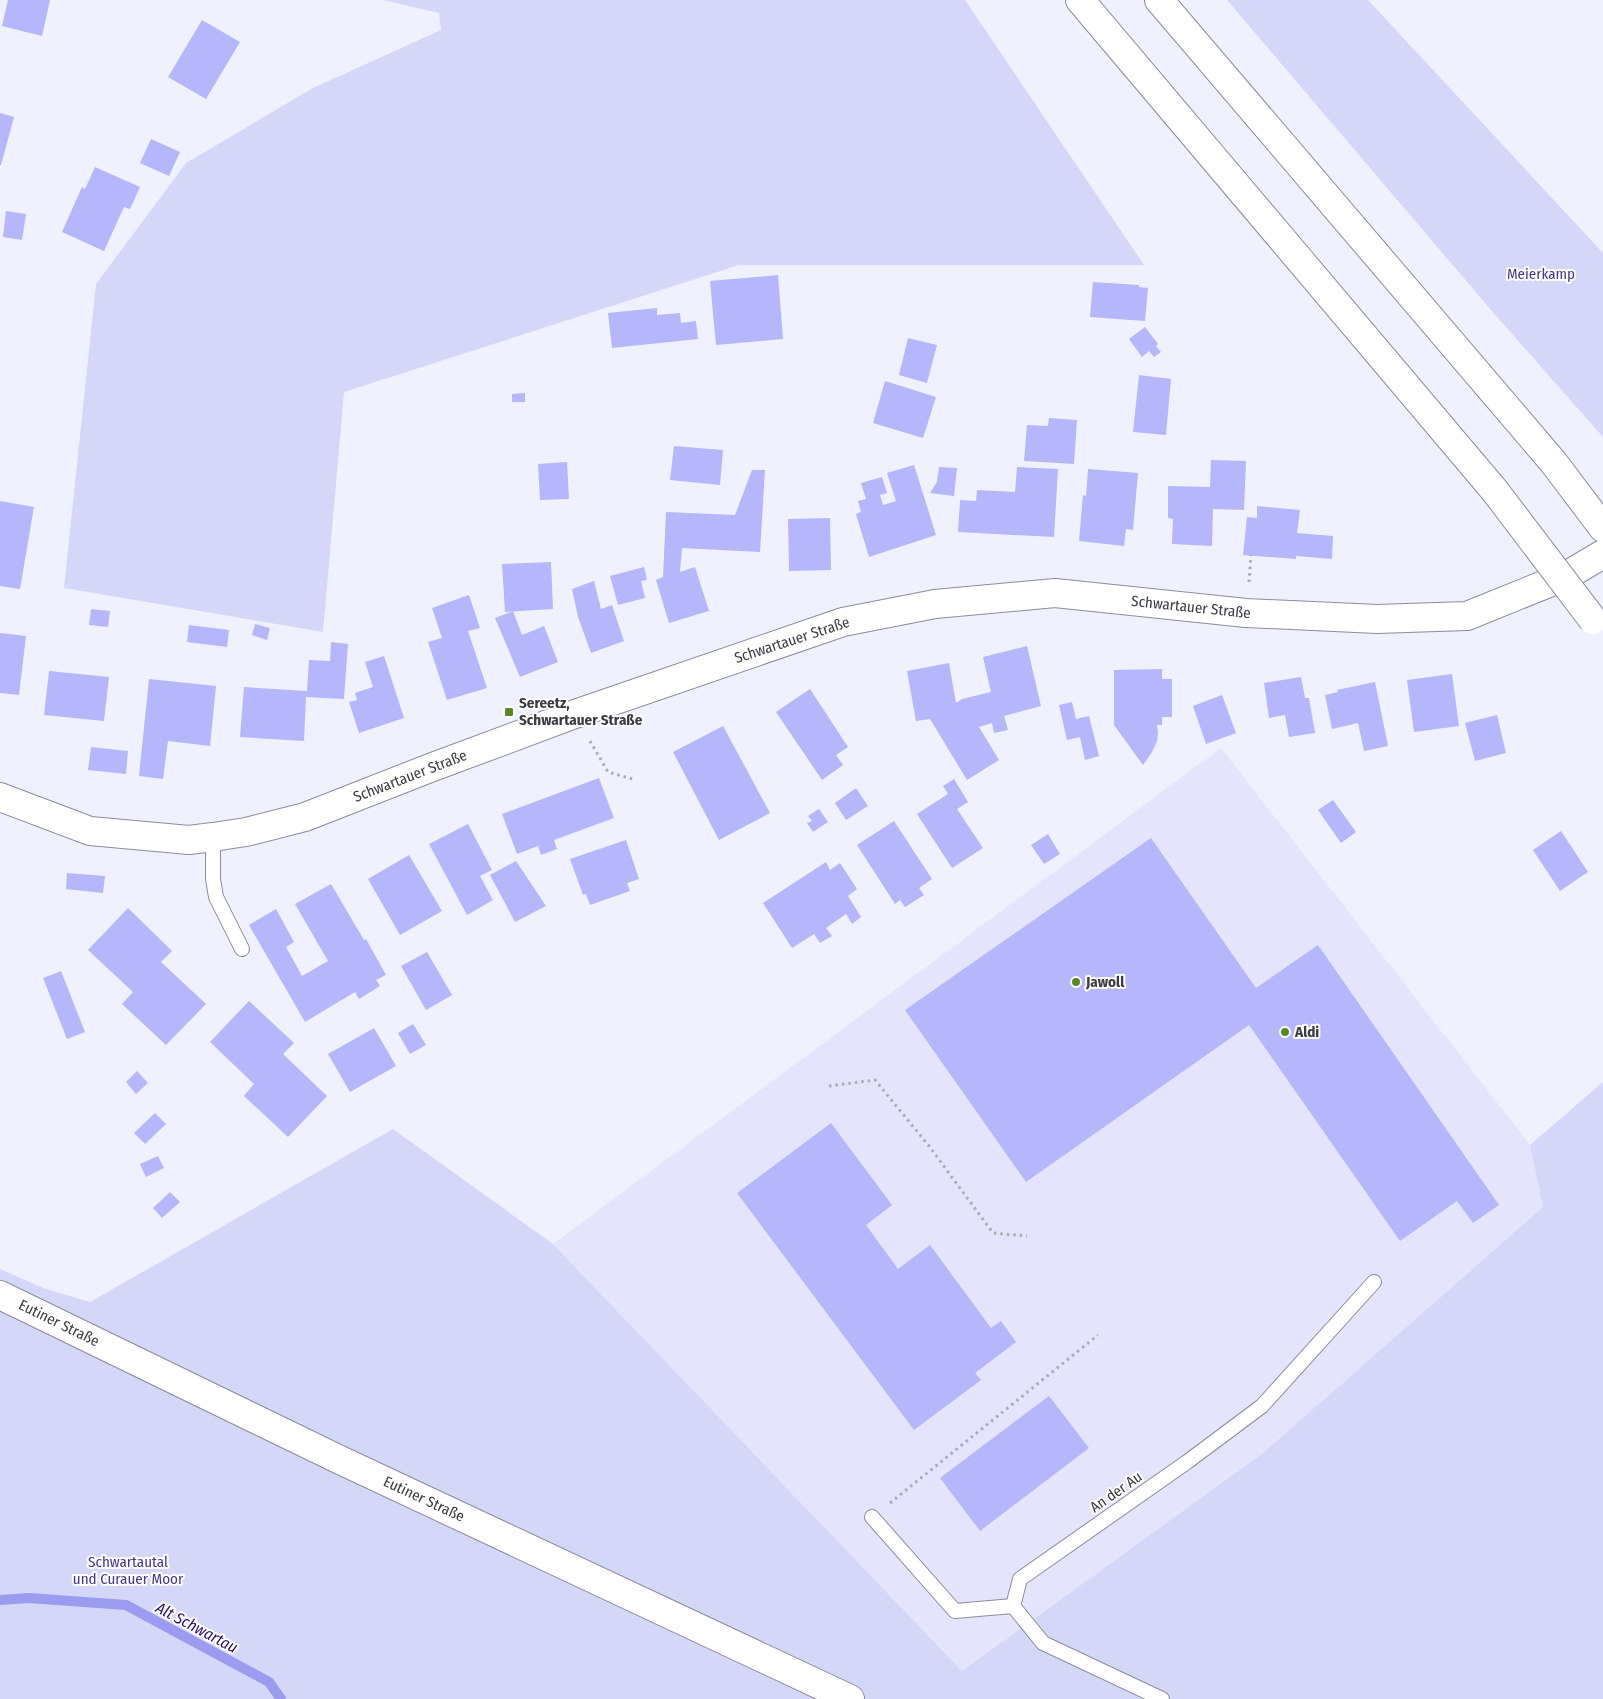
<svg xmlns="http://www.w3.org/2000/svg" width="1603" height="1699" font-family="'Fira Sans Condensed',sans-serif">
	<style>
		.built { fill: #e4e5fc }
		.green { fill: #d5d7f9 }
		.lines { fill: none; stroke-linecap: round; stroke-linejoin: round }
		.stream { stroke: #9b9bf0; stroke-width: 10 }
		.building { fill: #b5b6fc }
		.service-casing { stroke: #8b8c9f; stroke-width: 16 }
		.tertiary-casing { stroke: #8b8c9f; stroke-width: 30 }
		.secondary-casing { stroke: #8b8c9f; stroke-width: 30 }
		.motorway-casing { stroke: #8b8c9f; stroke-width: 30 }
		.path { stroke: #aaabb6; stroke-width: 3; stroke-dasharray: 2.5 4; stroke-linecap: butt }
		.service { stroke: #fff; stroke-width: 14 }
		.tertiary { stroke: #fff; stroke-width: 28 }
		.secondary { stroke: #fff; stroke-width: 28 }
		.motorway { stroke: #fff; stroke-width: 28 }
		.motorway-bridge-casing { stroke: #8b8c9f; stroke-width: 30; stroke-linecap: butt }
		.motorway-bridge { stroke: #fff; stroke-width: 28 }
		.poi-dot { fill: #558a22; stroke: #fff; stroke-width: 2 }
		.labels { text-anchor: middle; stroke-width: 4; stroke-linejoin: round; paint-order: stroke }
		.park-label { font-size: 15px; fill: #423697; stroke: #fff }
		.street-label { font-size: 15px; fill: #3a3b43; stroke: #fff }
		.poi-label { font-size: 15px; font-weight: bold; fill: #3a3b43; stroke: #fff; text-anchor: start }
		.water-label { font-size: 16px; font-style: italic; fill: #270c71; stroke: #fff }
	</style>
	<rect width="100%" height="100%" fill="#f0f1fe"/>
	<!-- built -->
	<path class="built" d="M1221,748L1530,1145L1543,1207L1263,1453L962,1671L553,1244Z"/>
	<!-- green -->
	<g class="green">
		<path d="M383,0H965L1144,265H739L344,392L323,632L64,588L96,284L186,163L313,88L441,30L439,13Z"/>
		<path d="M1227,0H1368L1603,253V437L1491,310Z"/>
		<path d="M1603,1082V1699H0V1269L43,1288L90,1302L393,1129L553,1244L962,1671L1263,1453L1543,1207L1530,1145Z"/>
	</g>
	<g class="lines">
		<!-- stream -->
		<path class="stream" d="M0,1600L29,1598L126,1605L269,1682L281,1699"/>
	</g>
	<!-- building -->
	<g class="building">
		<path d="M8,0H50L42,36L2,26Z"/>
		<path d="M202,20L240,42L206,99L168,77Z"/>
		<path d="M0,113L14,117L1,165H0Z"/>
		<path d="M151,139L180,152L169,176L140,163Z"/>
		<path d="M95,167L140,187L130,209L124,207L104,251L62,232L82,187L85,189Z"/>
		<path d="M6,211L26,214L22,240L3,237Z"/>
		<path d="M778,275L783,339L716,345L710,281Z"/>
		<path d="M1093,282L1139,285V287L1148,288L1145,321L1090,317Z"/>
		<path d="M657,308V315L680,313L681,323L696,321L698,339L612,348L608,313Z"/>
		<path d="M1145,327L1158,344L1156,346L1161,352L1154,357L1149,351L1142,357L1129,339Z"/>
		<path d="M908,338L937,345L927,383L899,375Z"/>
		<path d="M1139,375L1171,379L1166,435L1133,432Z"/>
		<path d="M885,381L936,397L923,438L873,423Z"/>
		<path d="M525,393V402H512V394Z"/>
		<path d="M1049,418L1077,420L1074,464L1024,461L1027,425L1048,426Z"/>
		<path d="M674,446L723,450L720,485L670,480Z"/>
		<path d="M1211,460L1246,461L1244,510L1213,509L1212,546L1172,544L1173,519L1168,518V486L1210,487Z"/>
		<path d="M567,462L569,499L540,500L538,464Z"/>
		<path d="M914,465L936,535L869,557L856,514L861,512L858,501L866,499L861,483L882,477L887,493L880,495L883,505L896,501L887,473Z"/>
		<path d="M939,467L957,468L954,496L930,493L937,482Z"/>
		<path d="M1017,467L1058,469L1054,537L958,532L960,500L976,501L977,490L1015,492Z"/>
		<path d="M1088,469L1138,473L1133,530L1126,529L1124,546L1079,541L1083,495L1086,496Z"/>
		<path d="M752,470H765L760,552L682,548L680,572L695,567L709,611L669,623L656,580L663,577L666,512L735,515Z"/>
		<path d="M0,501L34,507L20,589L0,586Z"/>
		<path d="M1257,506L1300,510L1297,533L1333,536L1332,559L1296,556V559L1243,555L1247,517L1257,518Z"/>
		<path d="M830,518L831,570L789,571L788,519Z"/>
		<path d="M551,562L553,609L505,612L502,564Z"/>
		<path d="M644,567L647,580L641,581L645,598L618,605L610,576Z"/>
		<path d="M594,581L601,609L612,605L624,641L591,653L578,617L572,589Z"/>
		<path d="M469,595L480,628L468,631L487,688L447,700L428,642L442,638L432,608Z"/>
		<path d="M91,609L110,611L108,627L89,625Z"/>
		<path d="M513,611L522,635L544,626L558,662L520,677L495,618Z"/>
		<path d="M255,624L270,628L267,640L252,635Z"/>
		<path d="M189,625L229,630L227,647L187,642Z"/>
		<path d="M0,633L26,636L19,695L0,693Z"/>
		<path d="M331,642L348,644L344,699L306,697L304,741L240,737L244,687L307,691L309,660L330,661Z"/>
		<path d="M1027,646L1041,706L1004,716L1008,730L994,733L992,723L979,727L999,760L967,780L930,719L916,721L907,671L949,663L956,703L962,699L991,692L983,657Z"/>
		<path d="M384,656L404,718L359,733L349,702L357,700L355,693L373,687L365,662Z"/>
		<path d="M1162,669V679H1172V717H1162V725H1157L1158,733L1157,741L1152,752L1143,765L1114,725V670Z"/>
		<path d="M49,671L109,677L104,721L44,715Z"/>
		<path d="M1452,674L1459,726L1414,732L1407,680Z"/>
		<path d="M1301,677L1305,698H1309L1315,733L1289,737L1285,715L1269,718L1264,683Z"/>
		<path d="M149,679L216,686L210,746L168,741L163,779L139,776Z"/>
		<path d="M1375,682L1388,746L1364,751L1358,723L1332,729L1325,695L1338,692L1337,690Z"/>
		<path d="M810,689L848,747L836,755L843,765L822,780L776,712Z"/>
		<path d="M1222,695L1236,733L1206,744L1193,706Z"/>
		<path d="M1072,702L1076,719L1089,716L1099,756L1085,760L1080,737L1067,740L1059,705Z"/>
		<path d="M1497,715L1506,753L1475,761L1465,723Z"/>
		<path d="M723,726L770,813L719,840L673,752Z"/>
		<path d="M91,747L128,751L126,774L88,770Z"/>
		<path d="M599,778L614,818L554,840L557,849L541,855L538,846L517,854L502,814Z"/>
		<path d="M954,779L968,802L957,809L983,848L952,868L917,814L948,794L943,786Z"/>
		<path d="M856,788L868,806L846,820L835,803Z"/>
		<path d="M1333,800L1356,832L1341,843L1318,810Z"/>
		<path d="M819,809L828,822L813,832L807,823L812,821L808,816Z"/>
		<path d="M894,821L932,879L919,888L924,895L905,907L900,900L895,904L857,845Z"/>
		<path d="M468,824L492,870L480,876L493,900L467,915L429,844Z"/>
		<path d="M1561,831L1588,872L1560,891L1533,850Z"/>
		<path d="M1048,834L1060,854L1044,864L1031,845Z"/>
		<path d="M1151,838L1256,988L1318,945L1499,1205L1473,1223L1457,1201L1400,1241L1249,1025L1026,1182L905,1010Z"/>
		<path d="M626,840L639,879L627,883L630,891L590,905L586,894L583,895L570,859Z"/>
		<path d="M409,855L442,911L400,935L368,879Z"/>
		<path d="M516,861L546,906L515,922L490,875Z"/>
		<path d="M826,862L830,870L840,863L857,889L848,896L861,917L852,924L846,914L826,928L832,936L820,943L814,934L792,948L763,903Z"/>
		<path d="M67,873L105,876L103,893L66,889Z"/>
		<path d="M331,884L364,940L366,939L386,975L376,980L380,986L359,999L355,992L305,1022L249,925L276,909L294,942L286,947L302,976L328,961L295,904Z"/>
		<path d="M128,908L172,951L161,962L206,1004L166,1045L122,1004L133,992L88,950Z"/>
		<path d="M427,952L452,995L426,1010L401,966Z"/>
		<path d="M61,971L85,1032L67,1039L43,978Z"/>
		<path d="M249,1001L294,1043L283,1054L327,1096L288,1137L244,1096L254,1084L210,1042Z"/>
		<path d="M413,1024L426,1045L410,1054L398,1033Z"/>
		<path d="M374,1028L396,1066L350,1092L328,1054Z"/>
		<path d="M137,1071L148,1083L136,1094L126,1082Z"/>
		<path d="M155,1113L166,1124L145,1144L134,1133Z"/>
		<path d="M831,1123L892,1205L866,1225L898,1269L930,1245L991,1328L1001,1321L1016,1342L975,1373L981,1380L914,1430L737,1193Z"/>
		<path d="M158,1156L164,1168L146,1177L140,1164Z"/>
		<path d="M170,1192L180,1202L162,1218L153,1208Z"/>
		<path d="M1049,1396L1089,1448L980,1531L940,1478Z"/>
	</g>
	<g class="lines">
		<defs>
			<g id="service">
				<path d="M213,837V879L216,897L242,949"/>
				<path d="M872,1517L955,1611L1013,1606"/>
				<path d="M1162,1699L1043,1643L1013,1606L1020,1579L1187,1462L1262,1406L1374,1282"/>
			</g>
			<path id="tertiary" d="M0,797L90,831L189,840L213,837L246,832L305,817L430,768L575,714L843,622L935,604L1055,593L1246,613L1377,619L1467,616L1566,576L1603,554"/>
			<path id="secondary" d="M0,1295L338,1459L850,1699"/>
			<g id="motorway">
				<path d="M1080,0L1495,491"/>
				<path d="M1159,0L1554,463L1603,528"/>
			</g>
		</defs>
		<!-- service casing -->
		<use href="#service" class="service-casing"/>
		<!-- tertiary casing -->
		<use href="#tertiary" class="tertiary-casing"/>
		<!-- secondary casing -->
		<use href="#secondary" class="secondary-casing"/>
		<!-- motorway casing -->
		<use href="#motorway" class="motorway-casing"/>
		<!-- path -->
		<g class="path">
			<path d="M1249,582L1251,555"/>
			<path d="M590,741L608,772L636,780"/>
			<path d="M829,1086L875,1080L929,1146L993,1233L1027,1236"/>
			<path d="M890,1503L1098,1335"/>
		</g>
		<!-- service -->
		<use href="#service" class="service"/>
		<!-- tertiary -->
		<use href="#tertiary" class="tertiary"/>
		<!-- secondary -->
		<use href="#secondary" class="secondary"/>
		<!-- motorway -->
		<use href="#motorway" class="motorway"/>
		<defs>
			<path id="motorway-bridge" d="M1495,491L1593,620"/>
		</defs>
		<!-- motorway-bridge casing -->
		<use href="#motorway-bridge" class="motorway-bridge-casing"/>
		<!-- motorway-bridge -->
		<use href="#motorway-bridge" class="motorway-bridge"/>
	</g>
	<!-- markers -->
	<g class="poi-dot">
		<rect x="504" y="707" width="10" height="10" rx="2.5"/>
		<circle cx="1076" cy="982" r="5"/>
		<circle cx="1285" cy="1032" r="5"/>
	</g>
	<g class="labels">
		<!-- park labels -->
		<g class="park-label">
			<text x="1541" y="279">Meierkamp</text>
			<text x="128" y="1567">Schwartautal<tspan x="128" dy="17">und Curauer Moor</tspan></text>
		</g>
		<!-- street labels -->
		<g class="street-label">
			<text transform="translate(1191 607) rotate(6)" y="5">Schwartauer Straße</text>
			<text transform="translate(792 640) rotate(-18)" y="5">Schwartauer Straße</text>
			<text transform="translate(410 776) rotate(-21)" y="5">Schwartauer Straße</text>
			<text transform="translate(59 1323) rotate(26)" y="5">Eutiner Straße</text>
			<text transform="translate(1116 1492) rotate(-35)" y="5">An der Au</text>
			<text transform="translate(424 1499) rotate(25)" y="5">Eutiner Straße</text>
		</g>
		<!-- poi labels -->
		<g class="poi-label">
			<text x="519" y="708">Sereetz,<tspan x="519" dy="17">Schwartauer Straße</tspan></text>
			<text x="1086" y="987">Jawoll</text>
			<text x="1295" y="1037">Aldi</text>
		</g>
		<!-- water labels -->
		<g class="water-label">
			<text transform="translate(197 1627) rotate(28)" y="6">Alt Schwartau</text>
		</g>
	</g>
</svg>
